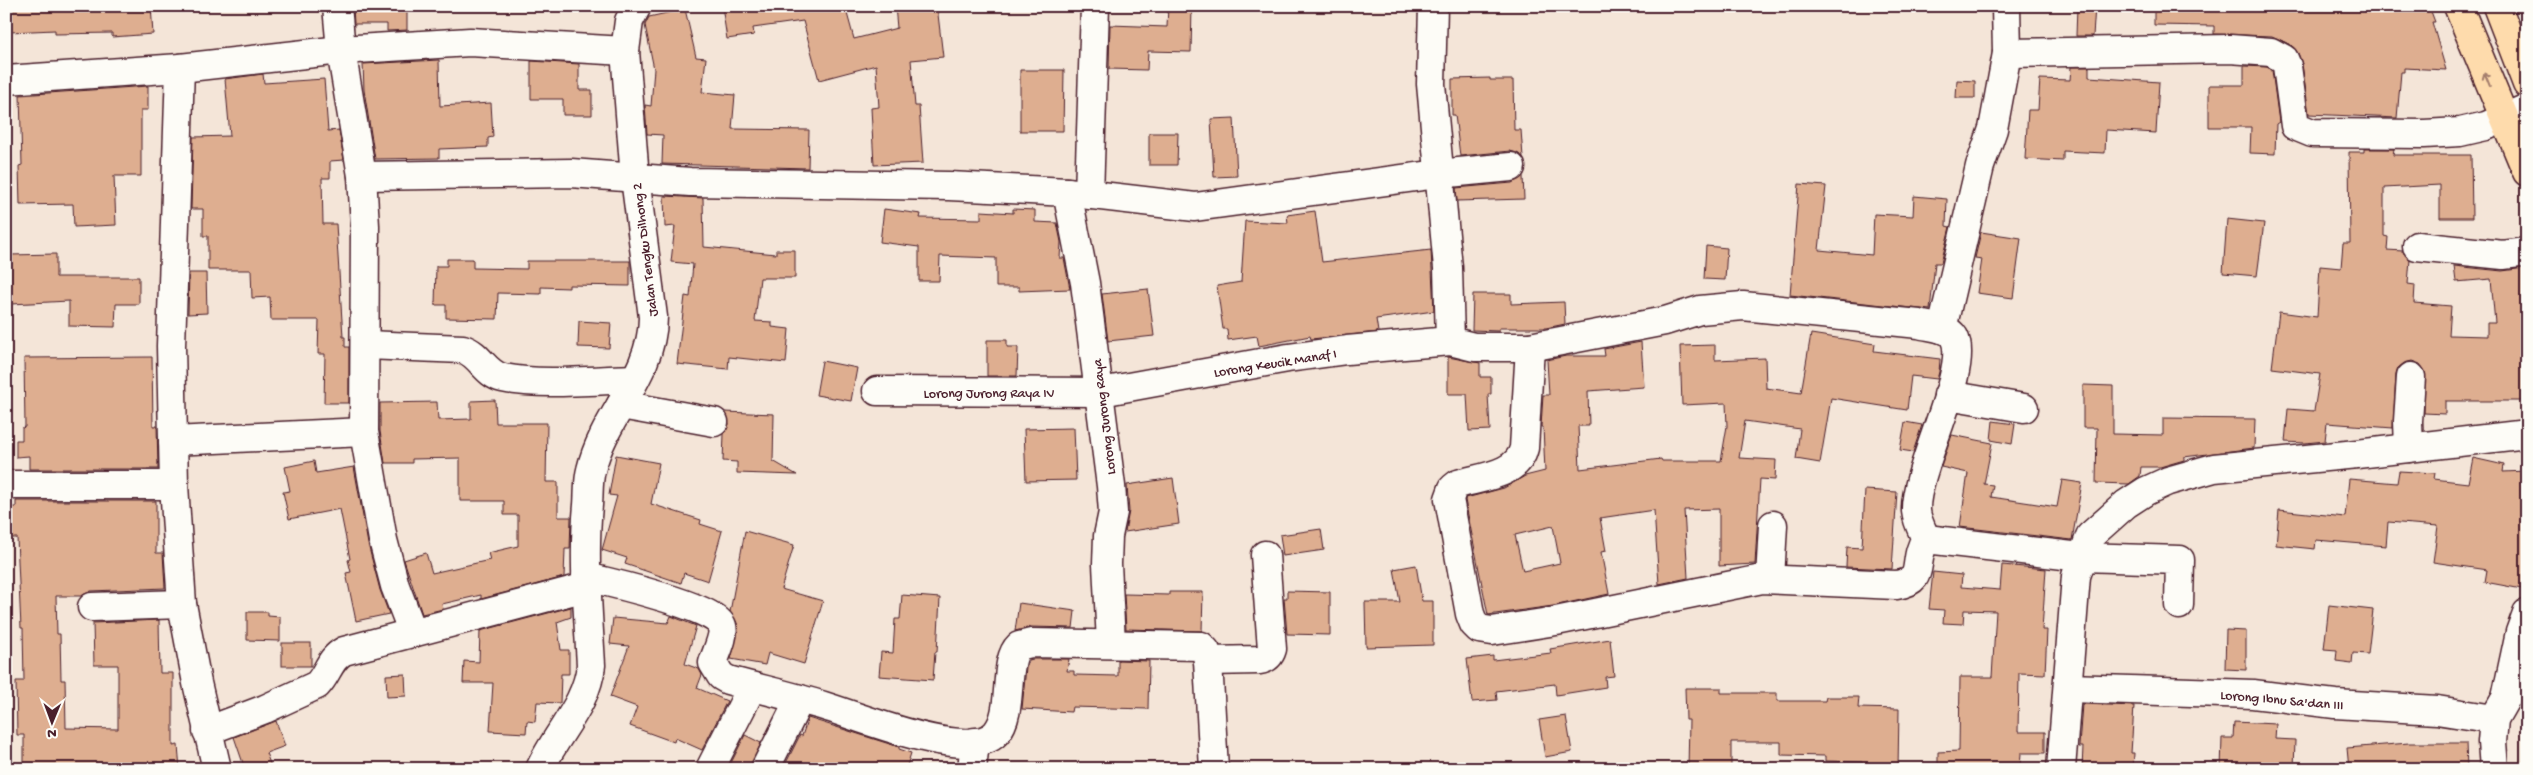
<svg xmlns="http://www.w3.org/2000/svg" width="2533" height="775" font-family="'Gochi Hand',sans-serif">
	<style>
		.building { fill: #deae90; stroke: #4a1f2b; fill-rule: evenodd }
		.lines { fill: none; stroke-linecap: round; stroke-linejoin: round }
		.minor-casing { stroke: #4a1f2b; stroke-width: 31 }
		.major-casing { stroke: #4a1f2b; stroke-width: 31 }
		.minor { stroke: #fdfcf7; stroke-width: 28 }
		.major { stroke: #fedbac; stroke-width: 28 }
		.oneway { stroke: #a47d6c }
		.labels { text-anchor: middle; stroke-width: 4; stroke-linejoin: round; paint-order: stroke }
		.street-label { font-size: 14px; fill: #4a1f2b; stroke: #fdfcf7 }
	</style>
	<rect width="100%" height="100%" fill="#f4e5d8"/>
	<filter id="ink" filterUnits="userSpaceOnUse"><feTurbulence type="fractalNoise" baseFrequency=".02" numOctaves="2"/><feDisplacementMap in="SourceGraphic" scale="10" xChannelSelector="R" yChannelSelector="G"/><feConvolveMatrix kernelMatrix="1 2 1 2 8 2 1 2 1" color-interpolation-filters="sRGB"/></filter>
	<g filter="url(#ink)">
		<!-- building -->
		<g class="building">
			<path d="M8,6H151L153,34L112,37V33L55,34V30L9,32Z"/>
			<path d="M353,6H407V30L387,31V24H354Z"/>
			<path d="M722,6H845L854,39L897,28L895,6H937L943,57L911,60L915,106H919L923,163L874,165L871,108L879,107L876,65L819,80L803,21L753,28L754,35L727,39Z"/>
			<path d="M1168,6H1192L1191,52L1148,51L1147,70L1109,69L1110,25L1167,27Z"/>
			<path d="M2077,6H2095L2093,36H2076Z"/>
			<path d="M2154,6L2321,8V6H2429L2435,22H2432L2446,70L2404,68V72H2401L2397,118L2309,114L2302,64L2298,53L2291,45L2272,36L2214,34V26L2154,25Z"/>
			<path d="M685,9L696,57L706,58L702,92L735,95L732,129L809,130L808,168L662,164L663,135L647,134L645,105L651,106L654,69L645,25L649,17Z"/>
			<path d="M439,60L440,106L491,103L493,137L488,138V147L439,149V158L375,159L364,90L363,64Z"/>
			<path d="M531,61L579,64V90H592V115H563V99H531Z"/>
			<path d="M2244,66L2267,67L2272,70L2279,122L2276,124L2275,154L2250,153L2251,127H2209V85H2244Z"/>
			<path d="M2071,67H2089V77L2159,82L2156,133L2106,130L2105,153L2063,151V161L2025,159L2028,110H2038L2040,79L2070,80Z"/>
			<path d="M1020,70H1064L1063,131H1020Z"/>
			<path d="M263,74L264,83L324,79L328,131L339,130L344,160L330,161V178H322L323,224H336L343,337H345V347H349V403H324L325,354H318L319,320H271L270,297L252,298L251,270H208V236H203V209H191L193,137L230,136L225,79Z"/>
			<path d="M1490,78V80H1513L1514,130H1521L1523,157L1517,153L1510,151L1460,156L1455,115H1452V79Z"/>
			<path d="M1957,80L1975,81V98H1956Z"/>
			<path d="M148,86V110H141V176H114L116,225L74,227L73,204L20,205L19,166L22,165L20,95Z"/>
			<path d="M1234,118L1237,176L1214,177L1211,119Z"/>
			<path d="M1149,133H1178L1177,165H1149Z"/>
			<path d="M2364,149H2394L2393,155H2471L2472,218H2440V185L2384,188V236L2388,237L2387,250L2403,251L2410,259L2408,284L2415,285L2414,303L2451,306L2449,335L2487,336V323H2495L2491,279L2456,282L2454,266L2502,271L2525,268L2527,401H2445V414L2424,413L2425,371L2420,364L2412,361L2404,363L2398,368L2396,375L2393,428L2327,423L2325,441L2305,443L2285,442L2288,409L2314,411L2320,374L2272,368L2279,312L2317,317L2320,266L2341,268L2343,243H2350L2349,152H2364Z"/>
			<path d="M1523,176L1524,199L1457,201L1456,188L1512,183Z"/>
			<path d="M1799,184L1826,186L1819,250L1872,255L1874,214L1913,216L1914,196L1947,199L1946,226L1950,227L1941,263H1935L1930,310L1790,295Z"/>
			<path d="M664,196L703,198L704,247L776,254V250H795V278H760L755,321L772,322V327L789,329L786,363L729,357L728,369L677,364L685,296L690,297L693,264L671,262L675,226L665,227Z"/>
			<path d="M884,209L921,214L920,218L981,219V211L1013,213V209L1035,210V222L1057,223L1061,242L1060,258H1064L1070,289L1019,291V287H996V258L940,256L939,281H919V247L880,242Z"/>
			<path d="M1315,211L1322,262L1431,250L1434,311L1376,319L1378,332L1311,339L1310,336L1259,346L1257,336L1228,340L1227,329H1223L1217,286L1241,282L1245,221L1288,223L1287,215Z"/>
			<path d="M2227,219L2264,223L2257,276L2223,273Z"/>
			<path d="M1981,232L2021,238L2013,298L1977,293L1982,259L1975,258Z"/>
			<path d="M1706,246L1727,248L1725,280L1704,279Z"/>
			<path d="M56,254V277H139V304H116L115,327L69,326V301L11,304V292H6V266H11L10,255Z"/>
			<path d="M447,259H473V268L527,269V261H630V286L569,285V288L541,287V294L498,293L497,319L446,318V305H435L436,266H447Z"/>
			<path d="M189,273H206L207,313L188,314Z"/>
			<path d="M1148,289L1154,336L1108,341L1102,294Z"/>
			<path d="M1473,294H1511V304L1564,302L1565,324L1546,328H1499V331L1472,330Z"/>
			<path d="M579,321L611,323L609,348L578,347Z"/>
			<path d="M1811,334L1875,344L1874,351L1940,359L1939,372L1937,379L1911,376L1907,410L1831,398L1820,463L1796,459L1800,429L1745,421L1739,458L1776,460L1775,480L1760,479L1755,564L1719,566V509L1684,510L1688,578L1659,584L1654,510L1600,518L1606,551L1601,552L1609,594L1553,606L1488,615L1465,500L1466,498L1504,488L1525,476L1545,471L1543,427H1541L1543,395H1549L1547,360L1566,356H1605L1604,349L1641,342L1644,387L1588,391L1589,426H1578L1580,469L1661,459L1662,461H1721L1727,426L1726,403L1682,405L1680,346L1715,345V360L1765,358L1766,388L1801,393ZM1553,526L1560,563L1523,571L1515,535Z"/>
			<path d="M987,340H1007V347H1018L1017,376H987Z"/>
			<path d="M152,357L153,426H157L158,469H29V456L16,457V440H22V428L25,427L24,358Z"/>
			<path d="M1448,357L1480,363V377H1491V394H1488L1490,430L1469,431L1467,394H1448Z"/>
			<path d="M822,361L857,368L851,401L816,395Z"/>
			<path d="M2083,385L2113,386V434L2163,435V418L2255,419L2254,448L2184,457V460L2160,467H2141L2140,476L2129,484L2096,483L2097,428H2083Z"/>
			<path d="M495,400L496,423H547L546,482H558V517H571L570,549H565L564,577L481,599V595L442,604L443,609L422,614L404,560L426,553L432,573L490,560L488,553L518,546V515H504V501H460V458L412,459V463H385L380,431V403L437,402L438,420L471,419V401Z"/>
			<path d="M725,412L774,414L773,461L797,475L737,473V462L723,461L724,434L729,424Z"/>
			<path d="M1993,421L2015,424L2012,444L1991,440Z"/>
			<path d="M1905,422L1922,425L1913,452L1900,450Z"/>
			<path d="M1074,428L1076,480L1026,481L1024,429Z"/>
			<path d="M1952,435L1992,443L1984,484L1993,485L1991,497L2057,507L2062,480L2082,483L2072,540L1960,527L1968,473L1941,467Z"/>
			<path d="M616,455L659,463L651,504L701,520L700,524L722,531L708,581L684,573L681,583L625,564L627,558L602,550L617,496L609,495Z"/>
			<path d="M2473,458L2504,465L2503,472L2527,471V564L2522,589L2485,582L2487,570L2433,562L2438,526L2388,522L2386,546L2316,540L2315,549L2276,545L2279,510L2345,517L2349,479L2397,483L2399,471L2435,473L2434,479L2468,483Z"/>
			<path d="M314,461L316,473L354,467L368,544L380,590L389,614L356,621L346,573L351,572L348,560L350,559L340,509L289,519L283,492L290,491L285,467Z"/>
			<path d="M1173,478L1179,524L1125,532L1129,511L1127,485Z"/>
			<path d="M1865,490L1897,492L1892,569L1846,567L1847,547L1862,548Z"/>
			<path d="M16,501H156V553H163L165,588L91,591L82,596H56L57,634H60L61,680H65L66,728L118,729V665H94L93,623L159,620L160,673H173V746L178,745L180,769H24V735H17L16,681H24L23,628H21L17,538H11V507H16Z"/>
			<path d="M1321,529L1324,550L1283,556L1280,535Z"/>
			<path d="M745,531L794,545L781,589L823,601L804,664L768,653L765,665L731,659L738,631L737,623L730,612Z"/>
			<path d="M1416,565L1422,601H1433V645L1366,647L1365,602H1400L1394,569Z"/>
			<path d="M2002,565L2046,569L2042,630H2047L2045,674L2019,673L2018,732H2045V753H2021L2020,769H1938V752L1959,751L1960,677H1992L1996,611L1964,610L1963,624L1943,623L1944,610L1929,609L1933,572L1962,575L1961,587L2000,590Z"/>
			<path d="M1287,591L1330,592V635L1287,634L1284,598H1287Z"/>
			<path d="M1169,592H1203L1202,631L1126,629L1124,594L1169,595Z"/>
			<path d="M902,595L940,598L937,652H935L933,680L879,676L881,652L893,653L895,619H900Z"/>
			<path d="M1019,603L1075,611L1073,628L1031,627L1015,631Z"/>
			<path d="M2329,605L2373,610L2368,654L2353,653L2352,663L2336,661L2337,650L2324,649Z"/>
			<path d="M571,607V617L557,622L561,650H569V674H561L560,703L537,702L535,722L527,721L526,733L490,731L493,683H463L464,661L479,662L480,631Z"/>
			<path d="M247,612H268V616L280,617V641L247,640Z"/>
			<path d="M671,616L696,626L685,664L699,669L702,675L697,688L727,701L702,750L675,738L674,742L630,726L637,707L610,697L629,646L610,644L613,618L668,623Z"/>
			<path d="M2226,630L2246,631V670L2225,669Z"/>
			<path d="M1610,639L1614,676L1605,677L1606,687L1556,695L1555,684L1496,691L1497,700L1472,702L1467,659L1493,656V660L1551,653L1550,649Z"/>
			<rect x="282" y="643" width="29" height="23"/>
			<path d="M1033,659H1069L1067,671H1074V675L1118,676V660L1149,661L1148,709L1072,707L1071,712L1022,709L1026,667L1029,660Z"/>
			<path d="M405,674L406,696L387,697L386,675Z"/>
			<path d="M1685,688H1721V693H1777V701H1825L1826,697H1859L1858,708L1899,709L1898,769H1862V762L1825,761V756L1781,755V742H1731V769H1688L1689,720H1686Z"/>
			<path d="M2082,704L2134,706L2131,753H2134L2133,769H2082L2083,747H2079Z"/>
			<path d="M1566,716L1572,752L1545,757L1539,720Z"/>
			<path d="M808,718L899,747V749L911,753L906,769H783L800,735L802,736Z"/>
			<path d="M276,721L285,746L266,753L272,769H245L234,737Z"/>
			<path d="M2234,722L2276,724L2275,739L2295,740L2294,769H2221L2222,738H2233Z"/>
			<path d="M745,735L761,743L750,769H728Z"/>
			<path d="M2409,743H2466L2467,769H2349L2347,748Z"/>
		</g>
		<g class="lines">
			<defs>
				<g id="minor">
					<path d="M337,6L341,50L362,176L365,226L364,432L383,540L395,586L413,633"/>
					<path d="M1433,6L1431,84L1448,268L1450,341"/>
					<path d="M2007,53L2230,49L2271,52L2284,59L2287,66L2295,126L2312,133L2424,134L2460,132L2486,126L2527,108"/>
					<path d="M180,68L171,346L174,485L182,604L197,683L217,769"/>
					<path d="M6,80L180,68L341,50L470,42L625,51"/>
					<path d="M362,176L571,173L690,182L949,186L1067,192L1195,207L1438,174L1511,167"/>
					<path d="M1067,192L1085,283L1111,486L1113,512L1108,536L1107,564L1111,643"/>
					<path d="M1089,195L1095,6"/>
					<path d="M2417,246L2503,255L2527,252"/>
					<path d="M1743,306L1919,324C1929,327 1948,327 1954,337C1971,368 1914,470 1916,511C1917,521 1922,530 1926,539C1911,561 1928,581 1896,585L1762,579L1556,621L1492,631L1479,629L1474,624L1470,614L1449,499L1453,488L1458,484C1481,477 1518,475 1524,448L1530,347L1665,321L1700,310Z"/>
					<path d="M1942,329L1980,166L1993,129L2007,53L2006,6"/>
					<path d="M366,345L463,349C480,354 485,374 503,378C541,386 596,380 635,379"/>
					<path d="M877,391L1101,392L1288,358L1347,350L1450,341L1474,347H1530"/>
					<path d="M1948,395L2024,408"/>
					<path d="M621,405L714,422"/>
					<path d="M173,441L364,432"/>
					<path d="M2409,448L2408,421L2411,377"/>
					<path d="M6,485H174"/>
					<path d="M1926,539L2081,557L2180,560L2179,605"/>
					<path d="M586,577C608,582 717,607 722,626C725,636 716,653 713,663L721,676L728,680C760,689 792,696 824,706C858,716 969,763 996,733C1015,712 1002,662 1019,646L1031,643L1201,646L1206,651L1208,661L1214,769"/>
					<path d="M1770,579L1773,525"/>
					<path d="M92,607L182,604"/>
					<path d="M1208,661L1259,660C1267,659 1270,656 1272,649L1265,555"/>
					<path d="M2069,688L2253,694L2335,704L2437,710L2494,719"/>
					<path d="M207,731L265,709L317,685C328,674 329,659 344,651L586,587"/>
					<path d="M540,769C556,733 587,705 591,665C588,611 583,558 588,505C589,493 588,481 591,470C604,415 653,375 653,317L635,178L625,51L629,21L637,6"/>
					<path d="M710,769L752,687"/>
					<path d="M765,769L800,699"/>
					<path d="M972,769L975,742"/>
					<path d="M2061,769L2076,576L2090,536L2126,504L2146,491L2168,481L2214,468L2357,454L2527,434"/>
					<path d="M2494,769L2492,742L2494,719L2506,698L2520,632L2527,613"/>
				</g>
				<g id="major">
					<path d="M2458,6L2527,172"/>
					<path d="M2497,6L2527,84"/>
				</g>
			</defs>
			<!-- minor casing -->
			<use href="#minor" class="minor-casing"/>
			<!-- major casing -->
			<use href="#major" class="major-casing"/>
			<!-- minor -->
			<use href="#minor" class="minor"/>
			<!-- major -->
			<use href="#major" class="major"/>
		</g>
		<!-- one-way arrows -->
		<defs><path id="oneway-shaft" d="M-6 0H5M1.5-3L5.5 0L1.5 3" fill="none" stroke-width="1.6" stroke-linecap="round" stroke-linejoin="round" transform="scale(1.25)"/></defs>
		<use class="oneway" href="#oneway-shaft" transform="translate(2487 79) rotate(-112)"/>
	</g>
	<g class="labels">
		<!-- street labels -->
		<g class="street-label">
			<text transform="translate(644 250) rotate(-97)" y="5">Jalan Tengku Dilhong 2</text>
			<text transform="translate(1275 362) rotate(-9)" y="5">Lorong Keucik Manaf I</text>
			<text x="989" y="397">Lorong Jurong Raya IV</text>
			<text transform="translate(1103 417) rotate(-97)" y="5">Lorong Jurong Raya</text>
			<text transform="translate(2282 699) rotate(5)" y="5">Lorong Ibnu Sa'dan III</text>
		</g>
	</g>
	<!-- margin -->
	<rect width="2533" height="775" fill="none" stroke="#fdfcf7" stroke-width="25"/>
	<rect x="12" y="12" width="2508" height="750" fill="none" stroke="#4a1f2b" stroke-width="2" filter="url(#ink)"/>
	<!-- north arrow -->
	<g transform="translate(52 722) rotate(181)" stroke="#fdfcf7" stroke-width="4" paint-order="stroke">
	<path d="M0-4L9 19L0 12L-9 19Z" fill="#4a1f2b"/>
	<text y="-8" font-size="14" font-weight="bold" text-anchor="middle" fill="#4a1f2b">N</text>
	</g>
</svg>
